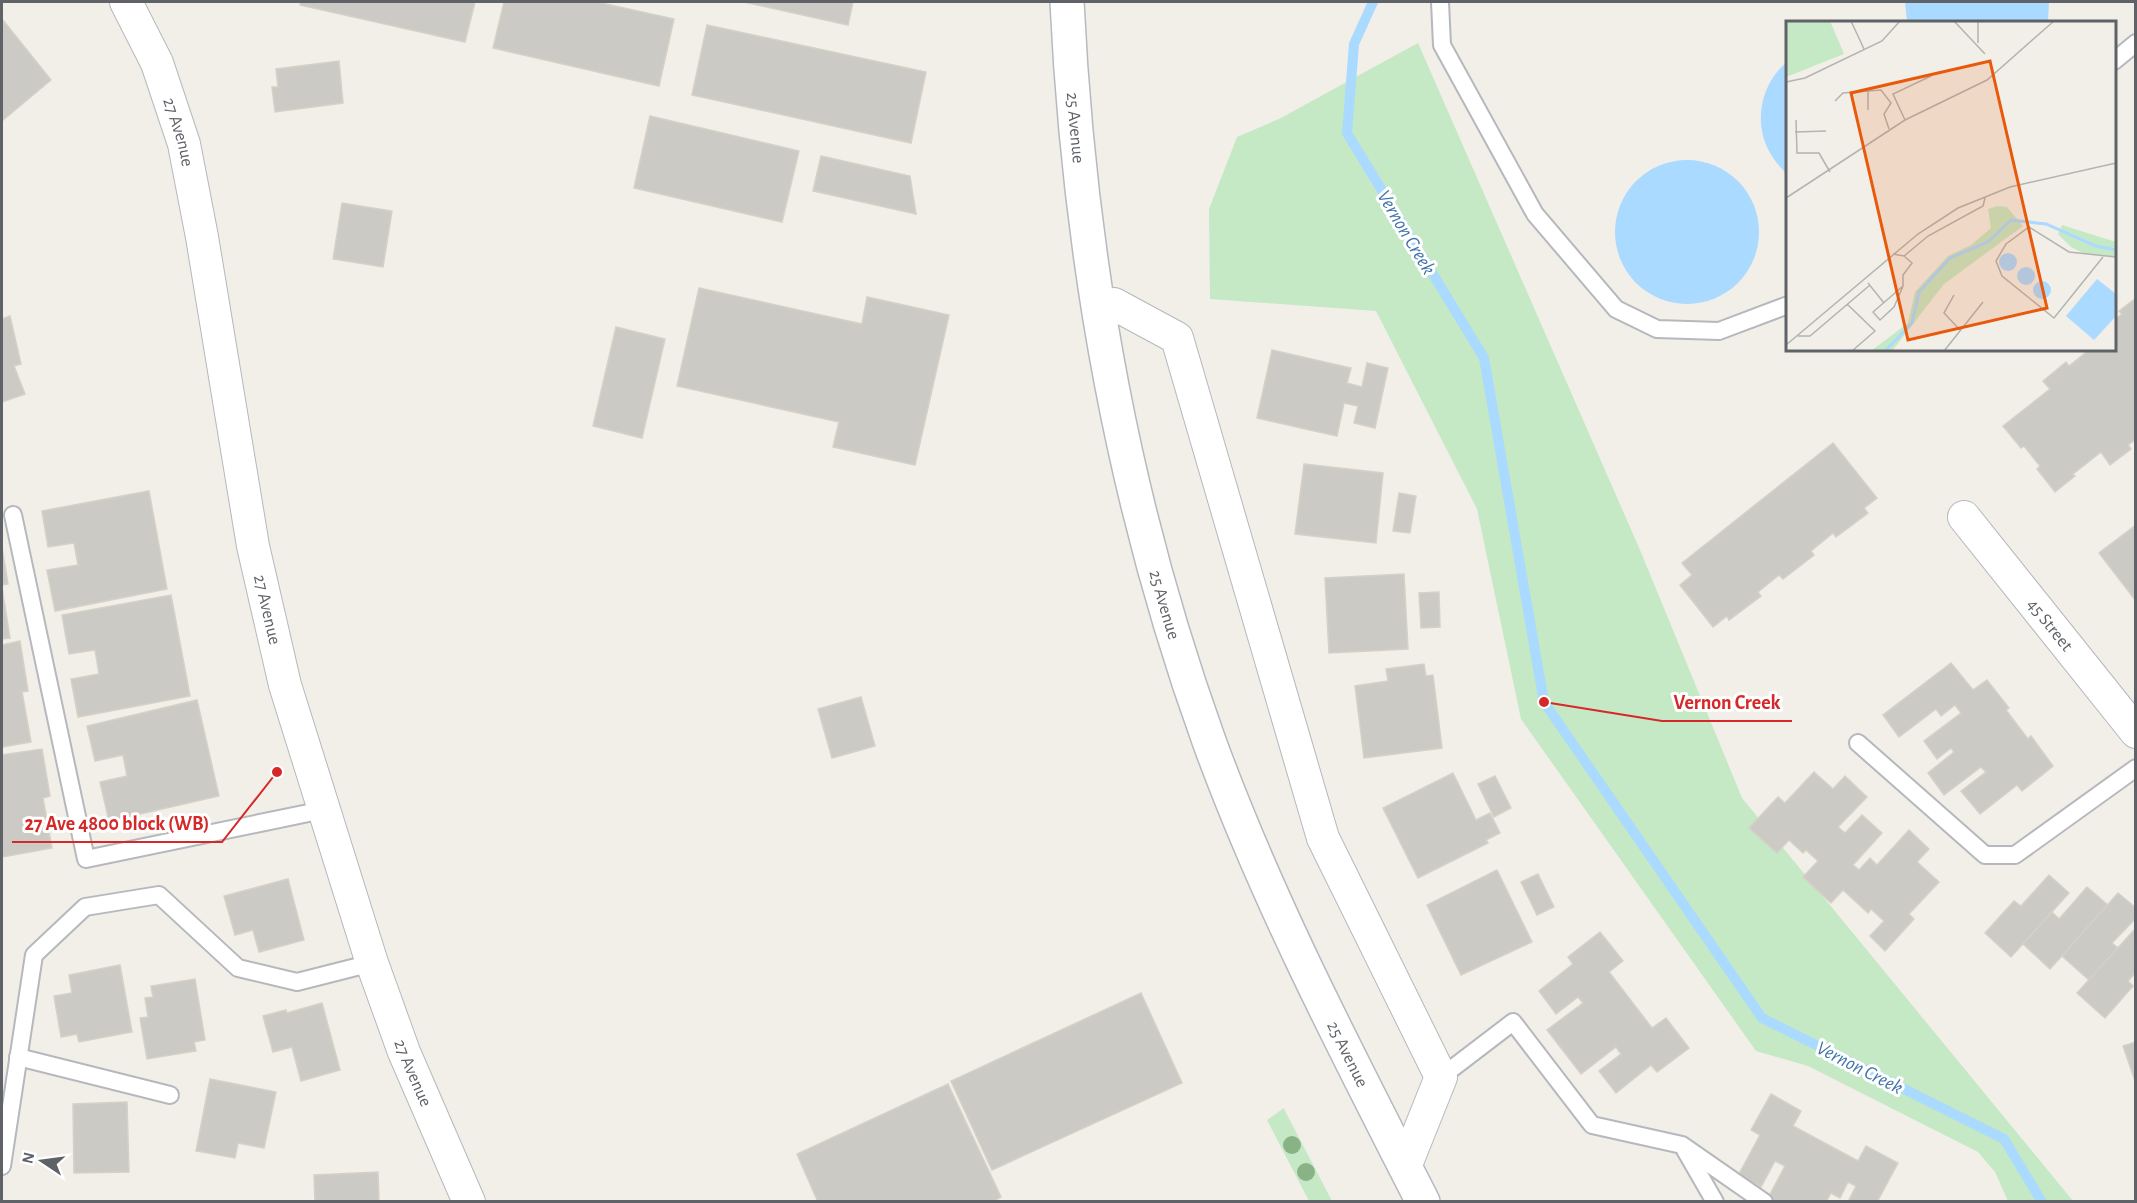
<svg xmlns="http://www.w3.org/2000/svg" width="2137" height="1203" font-family="'Alegreya Sans',sans-serif">
	<style>
		.green { fill: #c5e8c5 }
		.water { fill: #aadaff }
		.lines { fill: none; stroke-linecap: round; stroke-linejoin: round }
		.stream { stroke: #aadaff; stroke-width: 10 }
		.building { fill: #cccac5; stroke: #d6d1c6; stroke-width: 1.5 }
		.lane-casing { stroke: #b5b8bc; stroke-width: 20 }
		.street-casing { stroke: #b5b8bc; stroke-width: 34 }
		.secondary-casing { stroke: #b6babf; stroke-width: 36 }
		.lane { stroke: #fff; stroke-width: 16 }
		.street { stroke: #fff; stroke-width: 32 }
		.secondary { stroke: #fff; stroke-width: 33 }
		.tree { fill: #89b387 }
		.labels { text-anchor: middle; stroke-width: 6; stroke-linejoin: round; paint-order: stroke }
		.street-label { font-size: 18px; fill: #5f6368; stroke: #fff }
		.water-label { font-size: 20px; font-style: italic; fill: #4174aa; stroke: #fff }
		.inset-river { fill: none; stroke: #aadaff; stroke-width: 3 }
		.inset-road { fill: none; stroke: #b3b3b1; stroke-width: 1.5 }
		.view { fill: #e8590c; fill-opacity: 0.15; stroke: #e8590c; stroke-width: 3 }
		.inset-edge { fill: none; stroke: #5f6368; stroke-width: 3 }
		.leader { fill: none; stroke: #d62828; stroke-width: 2 }
		.callout-dot { fill: #d62828; stroke: #fff; stroke-width: 2 }
		.callout-label { font-size: 20px; text-anchor: middle; font-weight: bold; fill: #d62828; stroke: #fff; stroke-width: 6; stroke-linejoin: round; paint-order: stroke }
	</style>
	<rect width="100%" height="100%" fill="#f1efe8"/>
	<!-- green -->
	<g class="green">
		<path d="M1418,43L1640,550L1742,798L2073,1201H2008L1995,1172L1978,1152L1808,1066L1756,1051L1521,719L1477,509L1376,311L1210,299L1209,209L1237,137L1279,119Z"/>
		<path d="M1284,1108V1109L1332,1201H1309L1267,1120Z"/>
	</g>
	<!-- water -->
	<g class="water">
		<path d="M1905,2H2049L2048,22H1907Z"/>
		<path d="M1787,62V174C1782,169 1776,163 1772,156C1752,126 1760,84 1787,62Z"/>
		<circle cx="1687" cy="232" r="72"/>
	</g>
	<g class="lines">
		<!-- stream -->
		<path class="stream" d="M1373,2L1354,44L1347,133L1484,358L1544,702L1762,1018L2004,1139L2042,1202"/>
	</g>
	<!-- building -->
	<g class="building">
		<path d="M301,2H475L465,42L300,5Z"/>
		<path d="M504,2H597L674,19L659,86L493,48Z"/>
		<path d="M744,2H853L848,25Z"/>
		<path d="M2,19L51,80L2,121Z"/>
		<path d="M707,25L926,72L911,143L692,95Z"/>
		<path d="M339,61L343,103L275,112L272,87H278L276,69Z"/>
		<path d="M650,116L799,151L782,222L634,188Z"/>
		<path d="M821,156L910,176L916,214L813,191Z"/>
		<path d="M342,203L392,211L383,267L333,259Z"/>
		<path d="M699,288L862,324L867,297L949,315L915,465L833,447L839,422L677,386Z"/>
		<path d="M2136,298V439L2128,445L2131,449L2110,465L2101,452L2073,474L2075,476L2055,492L2037,469L2040,466L2024,446L2021,448L2003,426L2050,389L2043,381L2066,362L2069,366L2089,350H2114V320L2122,314L2119,311Z"/>
		<path d="M10,316L21,364L14,366L25,394L2,402V319Z"/>
		<path d="M616,327L665,339L642,438L593,426Z"/>
		<path d="M1272,350L1351,368L1347,383L1362,387L1367,363L1388,368L1375,428L1354,423L1358,406L1344,403L1337,436L1257,418Z"/>
		<path d="M1833,443L1877,498L1864,508L1868,513L1836,537L1833,533L1811,551L1814,555L1783,579L1779,575L1758,592L1761,596L1729,620L1727,616L1713,627L1680,585L1692,575L1682,563Z"/>
		<path d="M1304,464L1383,473L1376,543L1295,534Z"/>
		<path d="M149,491L167,589L55,611L47,570L78,565L74,543L48,547L42,511Z"/>
		<path d="M1399,493L1416,496L1410,533L1393,531Z"/>
		<path d="M2136,525V601L2099,553Z"/>
		<path d="M2,547L8,584L2,585Z"/>
		<path d="M1404,574L1408,649L1329,653L1325,578Z"/>
		<path d="M2,587L10,638L2,639Z"/>
		<path d="M1439,592L1440,627L1421,628L1419,593Z"/>
		<path d="M171,595L190,696L78,717L71,679L99,674L95,650L69,654L62,615Z"/>
		<path d="M20,641L28,691L22,692L31,742L2,747V645Z"/>
		<path d="M1951,663L1973,690L1987,680L2009,708L2006,710L2028,739L2031,736L2053,766L2022,791L2017,785L1980,814L1961,791L1986,772L1981,767L1944,795L1928,773L1954,752L1951,748L1937,759L1924,741L1961,713L1955,705L1941,716L1936,709L1899,737L1883,715Z"/>
		<path d="M1424,664L1426,676L1433,675L1442,748L1364,758L1355,686L1388,681L1386,669Z"/>
		<path d="M861,697L875,746L832,758L818,709Z"/>
		<path d="M197,700L219,796L109,821L100,782L127,776L123,755L95,761L87,726Z"/>
		<path d="M42,749L50,796L43,798L52,848L2,857V755Z"/>
		<path d="M1814,772L1833,789L1845,776L1867,797L1838,827L1845,833L1862,815L1882,833L1853,865L1859,870L1870,858L1877,865L1909,830L1929,849L1917,862L1939,882L1909,914L1914,919L1885,951L1870,936L1884,921L1871,909L1868,913L1843,890L1831,903L1803,877L1818,861L1806,850L1803,853L1789,840L1777,853L1749,828L1778,797L1785,803Z"/>
		<path d="M1453,773L1476,820L1490,813L1500,833L1486,840L1488,843L1418,878L1383,808Z"/>
		<path d="M1495,776L1511,808L1494,817L1478,784Z"/>
		<path d="M1497,870L1532,942L1461,975L1427,905Z"/>
		<path d="M1538,874L1554,907L1537,915L1521,882Z"/>
		<path d="M2049,875L2069,893L2011,957L1985,933L2014,901L2021,906Z"/>
		<path d="M288,879L304,940L259,952L253,930L235,935L224,896Z"/>
		<path d="M2087,887L2108,905L2050,969L2023,944L2052,912L2059,919Z"/>
		<path d="M2118,893L2136,908V918L2112,943L2118,948L2089,980L2062,956Z"/>
		<path d="M2134,930L2136,932V972L2128,981L2133,986L2105,1018L2077,993Z"/>
		<path d="M1600,932L1623,961L1609,972L1652,1028L1666,1018L1689,1048L1657,1072L1651,1065L1616,1093L1599,1071L1621,1054L1616,1047L1581,1074L1547,1030L1583,1003L1578,997L1556,1014L1539,991L1573,964L1568,957Z"/>
		<path d="M120,965L132,1032L79,1042L77,1034L61,1037L54,996L72,993L69,975Z"/>
		<path d="M195,979L205,1040L194,1042L196,1051L147,1059L140,1018L148,1017L145,998L153,997L151,986Z"/>
		<path d="M1141,993L1182,1083L992,1170L951,1081Z"/>
		<path d="M322,1003L340,1070L301,1081L292,1047L273,1052L263,1016L286,1010L287,1013Z"/>
		<path d="M2136,1042V1081H2135L2123,1046Z"/>
		<path d="M210,1079L276,1092L264,1148L238,1143L235,1158L196,1151Z"/>
		<path d="M948,1084L1001,1197L992,1202H818L797,1154Z"/>
		<path d="M1771,1094L1801,1111L1793,1126L1858,1161L1866,1146L1898,1163L1877,1202H1848L1856,1186L1848,1182L1840,1198L1831,1193L1826,1202H1766L1785,1166L1775,1161L1761,1187L1739,1174L1760,1135L1751,1130Z"/>
		<path d="M127,1102L129,1172L74,1173L73,1104Z"/>
		<path d="M378,1172L379,1202H315L314,1175Z"/>
	</g>
	<g class="lines">
		<defs>
			<g id="lane">
				<path d="M1440,2L1442,45L1535,214L1616,309L1657,329L1719,331L1788,305"/>
				<path d="M2114,61L2136,43"/>
				<path d="M13,515L86,859L323,810"/>
				<path d="M1858,743L1985,855H2015L2136,768"/>
				<path d="M18,1057L170,1095"/>
				<path d="M1441,1077L1513,1022L1592,1125L1682,1145L1764,1202"/>
				<path d="M1685,1150L1715,1202"/>
				<path d="M2,1166L34,955L85,907L159,895L238,968L297,982L372,963"/>
			</g>
			<g id="street">
				<path id="s1" d="M126,2L157,63L184,144L202,237L253,546L285,685L372,963L404,1052L469,1202"/>
				<path d="M1114,304L1177,338L1323,838L1441,1077L1405,1167"/>
				<path id="s2" d="M1964,517L2136,732"/>
			</g>
			<g id="secondary">
				<path id="s3" d="M1067,2C1079,254 1123,503 1209,741C1267,900 1346,1051 1423,1202"/>
			</g>
		</defs>
		<!-- lane casing -->
		<use href="#lane" class="lane-casing"/>
		<!-- street casing -->
		<use href="#street" class="street-casing"/>
		<!-- secondary casing -->
		<use href="#secondary" class="secondary-casing"/>
		<!-- lane -->
		<use href="#lane" class="lane"/>
		<!-- street -->
		<use href="#street" class="street"/>
		<!-- secondary -->
		<use href="#secondary" class="secondary"/>
	</g>
	<!-- trees -->
	<g class="tree">
		<circle cx="1292" cy="1145" r="9"/>
		<circle cx="1306" cy="1172" r="9"/>
	</g>
	<g class="labels">
		<!-- street labels -->
		<g class="street-label">
			<text dy="6" stroke="none"><textPath href="#s3" startOffset="126">25 Avenue</textPath></text>
			<text dy="6" stroke="none"><textPath href="#s1" startOffset="141">27 Avenue</textPath></text>
			<text dy="6" stroke="none"><textPath href="#s3" startOffset="612">25 Avenue</textPath></text>
			<text dy="6" stroke="none"><textPath href="#s1" startOffset="627">27 Avenue</textPath></text>
			<text dy="6" stroke="none"><textPath href="#s2" startOffset="138">45 Street</textPath></text>
			<text dy="6" stroke="none"><textPath href="#s3" startOffset="1098">25 Avenue</textPath></text>
			<text dy="6" stroke="none"><textPath href="#s1" startOffset="1113">27 Avenue</textPath></text>
		</g>
		<!-- water labels -->
		<g class="water-label">
			<text transform="translate(1407 232) rotate(59)" y="7">Vernon Creek</text>
			<text transform="translate(1860 1067) rotate(27)" y="7">Vernon Creek</text>
		</g>
	</g>
	<!-- overview -->
	<g transform="translate(1786 21)">
		<rect width="330" height="330" fill="#f1efe8"/>
		<path d="M0,0H44L58,33L0,56ZM212,185L221,186L237,205L158,263L106,330H85L122,302L129,271L162,235L185,224L205,207L202,188ZM276,204L330,221V236L297,232L285,226L272,213Z" fill="#c5e8c5"/>
		<path d="M213 241a9 9 0 1 1 18 0a9 9 0 1 1-18 0ZM231 255a9 9 0 1 1 18 0a9 9 0 1 1-18 0ZM311,258L330,273V295L308,319L280,295ZM247 269a9 9 0 1 1 18 0a9 9 0 1 1-18 0Z" fill="#aadaff"/>
		<path class="inset-river" d="M99,330L126,302L133,271L164,237L202,221L225,199L260,203L310,225L330,229"/>
		<path class="inset-road" d="M65,0L78,28M168,0L199,33M192,0V22M0,61L19,57L96,20L114,0M49,80L57,72L95,69L105,82L98,93L103,108M82,89V70M10,99L11,132H33L44,151M119,99L107,73L145,55M9,111L40,110M0,177L119,99L201,59L268,0M107,233L118,235L142,215L197,185L199,177M317,236L268,297L216,255L210,240L220,223L243,206L283,231L330,236M82,262L98,282M117,265L87,291L94,299L108,286L117,265V254L126,242L118,235M168,274L158,292L174,309M61,283L89,310L66,330M12,315H24L84,264M0,324L132,213L172,187L224,166L330,142M158,330L197,281"/>
		<path class="view" d="M204,40L261,287L122,319L65,72Z"/>
		<rect width="330" height="330" class="inset-edge"/>
	</g>
	<!-- callouts -->
	<path class="leader" d="M1544 702L1662 721H1792M277 772L222 842H12"/>
	<g class="callout-dot">
		<circle cx="1544" cy="702" r="6"/>
		<circle cx="277" cy="772" r="6"/>
	</g>
	<g class="callout-label">
		<text x="1727" y="709">Vernon Creek</text>
		<text x="117" y="830">27 Ave 4800 block (WB)</text>
	</g>
	<!-- border -->
	<rect width="2137" height="1203" fill="none" stroke="#5f6368" stroke-width="6"/>
	<!-- north arrow -->
	<g transform="translate(42 1161) rotate(283)" stroke="#ffffff" stroke-width="4.5" paint-order="stroke">
	<path d="M0-4.5L10 22L0 15L-10 22Z" fill="#5f6368"/>
	<text y="-9" font-size="16" font-weight="bold" text-anchor="middle" fill="#5f6368">N</text>
	</g>
</svg>
